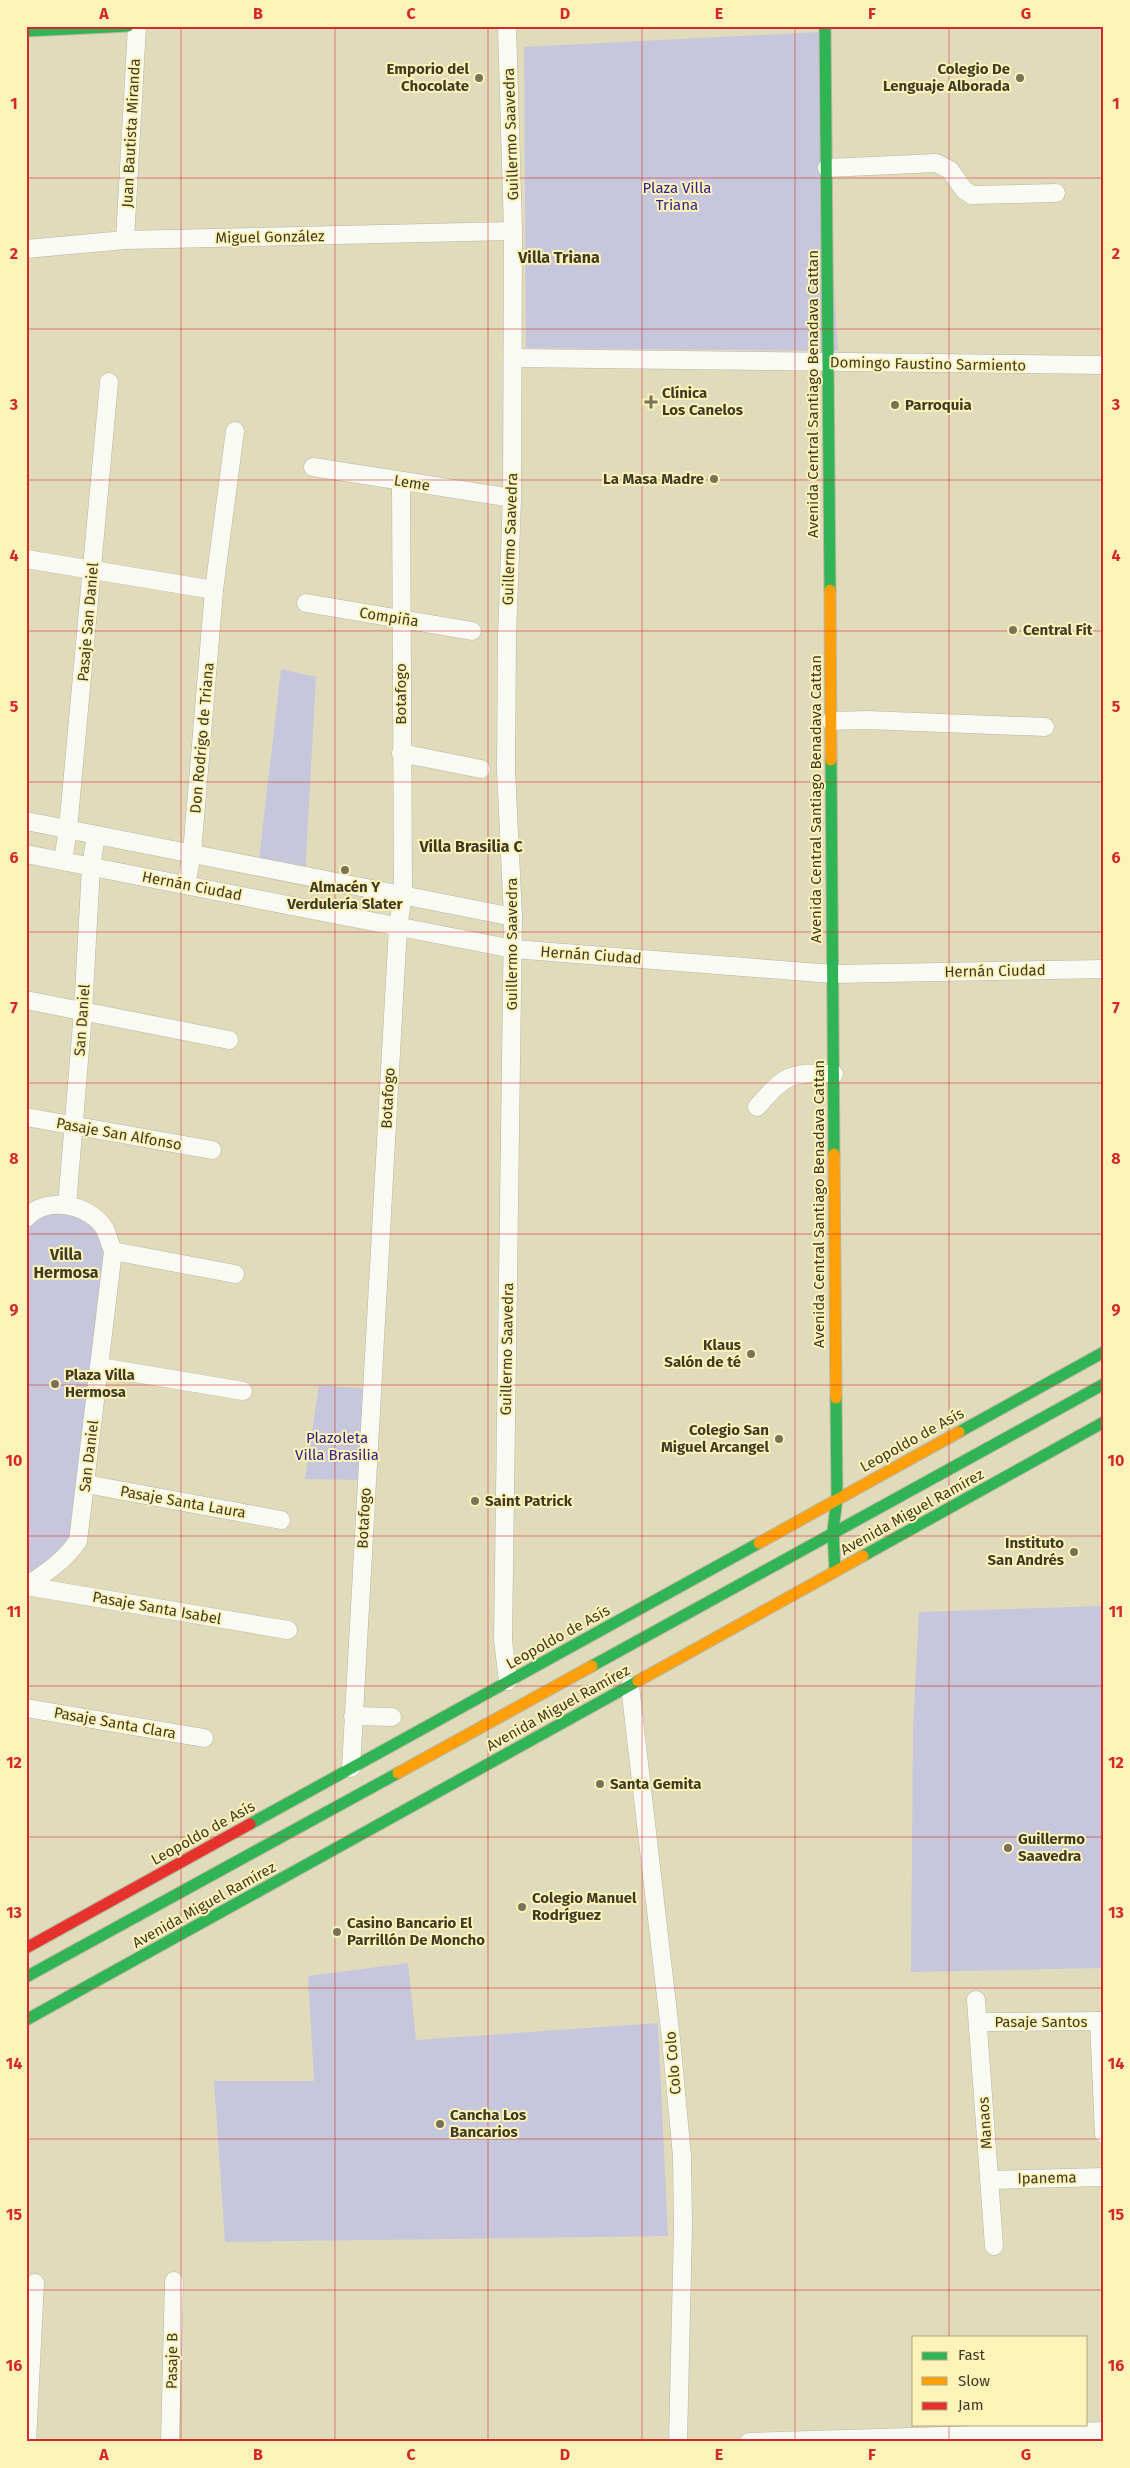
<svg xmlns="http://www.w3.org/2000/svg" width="1130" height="2468" font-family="'Fira Sans',sans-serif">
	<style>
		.green { fill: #c6c7dc }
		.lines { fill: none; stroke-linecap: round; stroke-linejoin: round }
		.street-casing { stroke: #bab69d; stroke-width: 19 }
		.fast-casing { stroke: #bab69d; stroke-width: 13 }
		.slow-casing { stroke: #bab69d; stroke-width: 13 }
		.jam-casing { stroke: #bab69d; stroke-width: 13 }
		.street { stroke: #fafaf5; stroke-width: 18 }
		.fast { stroke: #30b455; stroke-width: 11 }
		.slow { stroke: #ff9f0a; stroke-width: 11 }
		.jam { stroke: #e5322d; stroke-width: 11 }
		.grid { fill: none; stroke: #d62828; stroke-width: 1; stroke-opacity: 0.55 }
		.poi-dot { fill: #777258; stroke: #fcf3b9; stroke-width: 2 }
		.labels { text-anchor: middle; stroke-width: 4; stroke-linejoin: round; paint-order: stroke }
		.poi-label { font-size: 15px; font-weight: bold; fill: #3e3a23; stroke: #fcf3b9; text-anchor: start }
		.street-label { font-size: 15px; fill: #3e3a23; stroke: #fcf3b9 }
		.park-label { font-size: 15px; fill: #31228b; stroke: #fcf3b9 }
		.neighbourhood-label { font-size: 16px; font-weight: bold; fill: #3e3a23; stroke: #fcf3b9 }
		.neatline { fill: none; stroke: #d62828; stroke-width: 2 }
		.grid-label { font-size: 16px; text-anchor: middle; font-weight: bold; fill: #d62828 }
	</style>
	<rect width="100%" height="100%" fill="#e0dbbb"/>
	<!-- green -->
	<g class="green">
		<path d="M819,32L838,351L526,348L524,47Z"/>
		<path d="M281,669L316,677L305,878L258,868Z"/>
		<path d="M87,1212L113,1251L78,1541L26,1586V1218L29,1214Z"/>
		<path d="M319,1385L369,1389L363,1480L305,1479Z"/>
		<path d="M1104,1606V1968L911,1972L913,1727L919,1612Z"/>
		<path d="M408,1963L416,2040L658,2023L668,2236L225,2242L214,2081H314L308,1976Z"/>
	</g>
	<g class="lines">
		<defs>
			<g id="street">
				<path d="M507,26L513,231L512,498L507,636L506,770L513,917L503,1640L508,1681"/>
				<path d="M827,168L936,163L950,170L964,190L972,195L1056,193"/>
				<path d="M125,240L137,26"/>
				<path d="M26,249L125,240L513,231"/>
				<path d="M513,358L1104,365"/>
				<path d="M313,467L512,498"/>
				<path d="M26,559L214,590"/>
				<path d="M306,603L472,631"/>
				<path d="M831,721L867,720L1045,727"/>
				<path d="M401,753L481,769"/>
				<path d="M26,821L513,917"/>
				<path d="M26,854L513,949L833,974L1104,969"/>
				<path d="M63,861L68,829L109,382"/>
				<path d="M186,885L192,853L214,590L235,431"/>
				<path d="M26,1000L229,1040"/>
				<path d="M757,1107C786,1074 790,1072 834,1074"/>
				<path d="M26,1117L212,1150"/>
				<path d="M67,1205L83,1012L91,867L96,835"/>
				<path d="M26,1218C46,1195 90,1204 105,1229C108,1236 110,1244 113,1251L78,1541C64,1561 46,1573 26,1586"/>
				<path d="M113,1251L235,1274"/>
				<path d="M100,1367L243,1391"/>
				<path d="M86,1484L281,1520"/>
				<path d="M26,1586L288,1630"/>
				<path d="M630,1686L671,2039L682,2156L683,2227L678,2442"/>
				<path d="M26,1708L204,1738"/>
				<path d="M353,1716L392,1717"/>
				<path d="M351,1768L398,927L403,895L401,481"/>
				<path d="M976,2000L994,2246"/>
				<path d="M1099,2021L1104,2134"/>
				<path d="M978,2022L1104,2021"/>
				<path d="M990,2180L1104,2177"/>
				<path d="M27,2442L35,2283"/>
				<path d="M170,2442L174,2281"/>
				<path d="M749,2442L1104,2431"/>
			</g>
			<g id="fast">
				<path d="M825,26L830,590"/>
				<path d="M26,31L128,26"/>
				<path d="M831,760L834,1154"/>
				<path d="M959,1432L1104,1352"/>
				<path d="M863,1556L1104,1422"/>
				<path d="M835,1571L833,1531L837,1498L836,1398"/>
				<path d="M592,1666L1104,1384"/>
				<path d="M250,1824L759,1543"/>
				<path d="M26,1977L398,1773"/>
				<path d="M26,2020L638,1681"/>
			</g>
			<g id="slow">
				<path d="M830,590L831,760"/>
				<path d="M834,1154L836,1398"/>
				<path d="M759,1543L959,1432"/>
				<path d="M638,1681L863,1556"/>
				<path d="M398,1773L592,1666"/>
			</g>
			<path id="jam" d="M26,1948L250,1824"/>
		</defs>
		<!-- street casing -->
		<use href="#street" class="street-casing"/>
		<!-- fast casing -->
		<use href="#fast" class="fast-casing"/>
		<!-- slow casing -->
		<use href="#slow" class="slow-casing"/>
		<!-- jam casing -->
		<use href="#jam" class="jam-casing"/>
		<!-- street -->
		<use href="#street" class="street"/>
		<!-- fast -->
		<use href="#fast" class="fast"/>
		<!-- slow -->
		<use href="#slow" class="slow"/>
		<!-- jam -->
		<use href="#jam" class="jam"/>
	</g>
	<!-- grid -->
	<path class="grid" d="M181,26V2442M335,26V2442M488,26V2442M642,26V2442M795,26V2442M949,26V2337M26,178H1104M26,329H1104M26,480H1104M26,631H1104M26,782H1104M26,932H1104M26,1083H1104M26,1234H1104M26,1385H1104M26,1536H1104M26,1686H1104M26,1837H1104M26,1988H1104M26,2139H1104M26,2290H1104M949,2424V2442"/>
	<!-- markers -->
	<g class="poi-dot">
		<circle cx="479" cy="78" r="5"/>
		<circle cx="1020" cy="78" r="5"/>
		<path d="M648.5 394.5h5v5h5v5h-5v5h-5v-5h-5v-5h5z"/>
		<circle cx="895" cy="405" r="5"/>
		<circle cx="714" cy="479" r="5"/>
		<circle cx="1013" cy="630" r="5"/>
		<circle cx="345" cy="870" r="5"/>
		<circle cx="751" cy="1354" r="5"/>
		<circle cx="55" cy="1384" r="5"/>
		<circle cx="779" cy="1439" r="5"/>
		<circle cx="475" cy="1501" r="5"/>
		<circle cx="1074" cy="1552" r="5"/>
		<circle cx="600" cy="1784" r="5"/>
		<circle cx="1008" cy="1848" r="5"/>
		<circle cx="522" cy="1907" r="5"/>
		<circle cx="337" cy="1932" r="5"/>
		<circle cx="440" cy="2124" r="5"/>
	</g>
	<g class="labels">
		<!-- poi labels -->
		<g class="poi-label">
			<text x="469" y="74" text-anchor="end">Emporio del<tspan x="469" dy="17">Chocolate</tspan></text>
			<text x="1010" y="74" text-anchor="end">Colegio De<tspan x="1010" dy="17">Lenguaje Alborada</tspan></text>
			<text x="662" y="398">Clínica<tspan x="662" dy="17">Los Canelos</tspan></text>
			<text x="905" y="410">Parroquia</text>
			<text x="704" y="484" text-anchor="end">La Masa Madre</text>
			<text x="1023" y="635">Central Fit</text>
			<text x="345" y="892" text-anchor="middle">Almacén Y<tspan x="345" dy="17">Verdulería Slater</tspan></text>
			<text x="741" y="1350" text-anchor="end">Klaus<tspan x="741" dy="17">Salón de té</tspan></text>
			<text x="65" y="1380">Plaza Villa<tspan x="65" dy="17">Hermosa</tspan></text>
			<text x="769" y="1435" text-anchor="end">Colegio San<tspan x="769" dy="17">Miguel Arcangel</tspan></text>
			<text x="485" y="1506">Saint Patrick</text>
			<text x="1064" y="1548" text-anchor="end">Instituto<tspan x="1064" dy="17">San Andrés</tspan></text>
			<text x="610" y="1789">Santa Gemita</text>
			<text x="1018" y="1844">Guillermo<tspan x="1018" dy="17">Saavedra</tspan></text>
			<text x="532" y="1903">Colegio Manuel<tspan x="532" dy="17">Rodríguez</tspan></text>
			<text x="347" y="1928">Casino Bancario El<tspan x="347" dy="17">Parrillón De Moncho</tspan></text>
			<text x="450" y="2120">Cancha Los<tspan x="450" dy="17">Bancarios</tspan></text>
		</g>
		<!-- street labels -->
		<g class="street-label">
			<text transform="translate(131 133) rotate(-87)" y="5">Juan Bautista Miranda</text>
			<text transform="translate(511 134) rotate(-92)" y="5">Guillermo Saavedra</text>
			<text transform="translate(270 237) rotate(-1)" y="5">Miguel González</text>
			<text transform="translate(928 364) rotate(1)" y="5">Domingo Faustino Sarmiento</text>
			<text transform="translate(813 394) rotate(-90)" y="5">Avenida Central Santiago Benadava Cattan</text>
			<text transform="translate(412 483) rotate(9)" y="5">Leme</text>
			<text transform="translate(510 539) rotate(-88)" y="5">Guillermo Saavedra</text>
			<text transform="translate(389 617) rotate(9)" y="5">Compiña</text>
			<text transform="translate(88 622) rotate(-85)" y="5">Pasaje San Daniel</text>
			<text transform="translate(401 694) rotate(-90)" y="5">Botafogo</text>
			<text transform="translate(202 738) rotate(-85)" y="5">Don Rodrigo de Triana</text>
			<text transform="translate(816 799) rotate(-90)" y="5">Avenida Central Santiago Benadava Cattan</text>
			<text transform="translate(192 886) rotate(11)" y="5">Hernán Ciudad</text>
			<text transform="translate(512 944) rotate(-90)" y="5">Guillermo Saavedra</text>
			<text transform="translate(591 955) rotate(4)" y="5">Hernán Ciudad</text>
			<text transform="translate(995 971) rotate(-1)" y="5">Hernán Ciudad</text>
			<text transform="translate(82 1020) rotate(-86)" y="5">San Daniel</text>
			<text transform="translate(388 1098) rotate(-87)" y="5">Botafogo</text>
			<text transform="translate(119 1134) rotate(10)" y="5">Pasaje San Alfonso</text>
			<text transform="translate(819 1204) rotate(-90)" y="5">Avenida Central Santiago Benadava Cattan</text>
			<text transform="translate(507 1349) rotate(-89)" y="5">Guillermo Saavedra</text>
			<text transform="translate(912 1440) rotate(-29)" y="5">Leopoldo de Asís</text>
			<text transform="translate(89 1456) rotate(-83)" y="5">San Daniel</text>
			<text transform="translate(183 1502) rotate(10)" y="5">Pasaje Santa Laura</text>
			<text transform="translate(912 1512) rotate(-29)" y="5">Avenida Miguel Ramírez</text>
			<text transform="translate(364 1518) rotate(-87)" y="5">Botafogo</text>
			<text transform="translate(157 1608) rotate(10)" y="5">Pasaje Santa Isabel</text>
			<text transform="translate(558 1637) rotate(-29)" y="5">Leopoldo de Asís</text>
			<text transform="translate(558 1708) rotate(-29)" y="5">Avenida Miguel Ramírez</text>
			<text transform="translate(115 1723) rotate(10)" y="5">Pasaje Santa Clara</text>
			<text transform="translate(203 1833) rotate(-29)" y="5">Leopoldo de Asís</text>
			<text transform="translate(204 1905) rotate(-29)" y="5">Avenida Miguel Ramírez</text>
			<text x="1041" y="2027">Pasaje Santos</text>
			<text transform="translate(673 2063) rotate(-95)" y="5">Colo Colo</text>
			<text transform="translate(985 2123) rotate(-94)" y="5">Manaos</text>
			<text transform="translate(1047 2178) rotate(-1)" y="5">Ipanema</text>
			<text transform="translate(172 2361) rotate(-89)" y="5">Pasaje B</text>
		</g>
		<!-- park labels -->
		<g class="park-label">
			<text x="677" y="193">Plaza Villa<tspan x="677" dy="17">Triana</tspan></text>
			<text x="337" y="1443">Plazoleta<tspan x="337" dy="17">Villa Brasilia</tspan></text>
		</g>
		<!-- neighbourhood labels -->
		<g class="neighbourhood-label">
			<text x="559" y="263">Villa Triana</text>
			<text x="471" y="852">Villa Brasilia C</text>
			<text x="66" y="1260">Villa<tspan x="66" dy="18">Hermosa</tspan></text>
		</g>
	</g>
	<!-- border -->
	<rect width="1130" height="2468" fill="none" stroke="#fcf3b9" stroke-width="55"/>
	<!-- legend -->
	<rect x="912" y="2336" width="175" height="90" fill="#fcf3b9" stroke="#b0a97d"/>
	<rect x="922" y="2352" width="25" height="8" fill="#30b455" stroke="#b0a97d"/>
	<text x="958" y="2360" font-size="15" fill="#3e3a23">Fast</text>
	<rect x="922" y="2377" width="25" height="8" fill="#ff9f0a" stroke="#b0a97d"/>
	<text x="958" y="2386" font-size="15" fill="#3e3a23">Slow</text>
	<rect x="922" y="2402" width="25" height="8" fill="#e5322d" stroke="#b0a97d"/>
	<text x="958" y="2410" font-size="15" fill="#3e3a23">Jam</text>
	<rect x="28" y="28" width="1074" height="2412" class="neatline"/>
	<g class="grid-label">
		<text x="104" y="19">A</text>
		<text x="258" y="19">B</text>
		<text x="411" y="19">C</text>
		<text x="565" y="19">D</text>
		<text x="719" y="19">E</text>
		<text x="872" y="19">F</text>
		<text x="1026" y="19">G</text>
		<text x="14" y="109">1</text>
		<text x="1116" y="109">1</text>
		<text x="14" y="259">2</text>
		<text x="1116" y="259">2</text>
		<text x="14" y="410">3</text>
		<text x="1116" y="410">3</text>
		<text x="14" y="561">4</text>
		<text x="1116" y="561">4</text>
		<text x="14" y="712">5</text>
		<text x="1116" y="712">5</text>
		<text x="14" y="863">6</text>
		<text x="1116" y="863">6</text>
		<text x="14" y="1013">7</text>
		<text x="1116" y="1013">7</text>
		<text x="14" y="1164">8</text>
		<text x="1116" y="1164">8</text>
		<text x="14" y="1315">9</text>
		<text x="1116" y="1315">9</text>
		<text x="14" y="1466">10</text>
		<text x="1116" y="1466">10</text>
		<text x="14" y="1617">11</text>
		<text x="1116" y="1617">11</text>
		<text x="14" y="1768">12</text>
		<text x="1116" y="1768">12</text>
		<text x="14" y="1918">13</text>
		<text x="1116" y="1918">13</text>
		<text x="14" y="2069">14</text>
		<text x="1116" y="2069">14</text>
		<text x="14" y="2220">15</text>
		<text x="1116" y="2220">15</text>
		<text x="14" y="2371">16</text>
		<text x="1116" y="2371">16</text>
		<text x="104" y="2460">A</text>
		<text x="258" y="2460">B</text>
		<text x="411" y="2460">C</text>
		<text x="565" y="2460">D</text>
		<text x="719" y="2460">E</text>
		<text x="872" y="2460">F</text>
		<text x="1026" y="2460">G</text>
	</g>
</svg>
